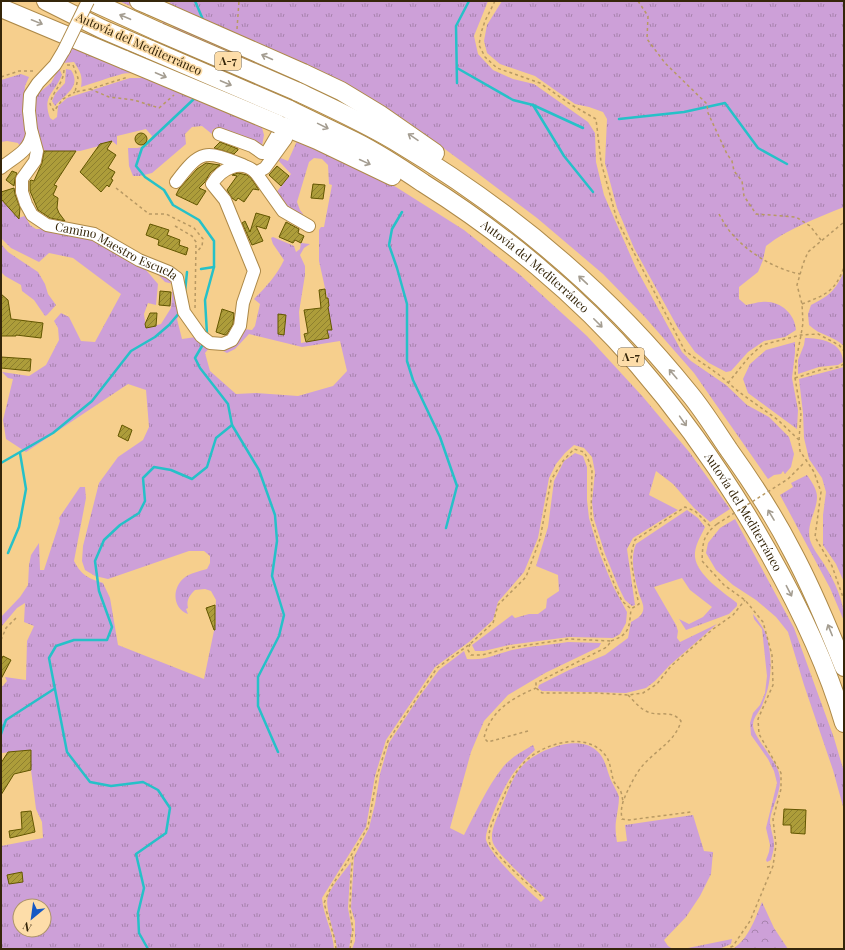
<svg xmlns="http://www.w3.org/2000/svg" width="845" height="950" font-family="'Playfair Display',serif">
	<style>
		.grass { fill: url(#grass-tufts); fill-rule: evenodd }
		.forest { fill: url(#forest-crowns) }
		.lines { fill: none; stroke-linecap: round; stroke-linejoin: round }
		.stream { stroke: #26c1c8; stroke-width: 2.5 }
		.building { fill: url(#building-hatch); stroke: #625600 }
		.minor-casing { stroke: #ad8948; stroke-width: 14 }
		.highway-casing { stroke: #ad8948; stroke-width: 20 }
		.path { stroke: #b89963; stroke-width: 1.5; stroke-dasharray: 3 3; stroke-linecap: butt }
		.minor { stroke: #fff; stroke-width: 12 }
		.highway { stroke: #fff; stroke-width: 18 }
		.minor-bridge-casing { stroke: #ad8948; stroke-width: 14; stroke-linecap: butt }
		.highway-bridge-casing { stroke: #ad8948; stroke-width: 20; stroke-linecap: butt }
		.path-bridge { stroke: #b89963; stroke-width: 1.5; stroke-dasharray: 3 3; stroke-linecap: butt }
		.minor-bridge { stroke: #fff; stroke-width: 12 }
		.highway-bridge { stroke: #fff; stroke-width: 18 }
		.oneway { stroke: #a49d91 }
		.labels { text-anchor: middle; stroke-width: 3.5; stroke-linejoin: round; paint-order: stroke }
		.shield { fill: #fddda9; stroke: #715d3a; stroke-width: 1 }
		.shield-label { font-size: 11px; font-weight: bold; fill: #35260a }
		.street-label { font-size: 12px; fill: #35260a; stroke: #fddda9 }
	</style>
	<defs>
		<pattern id="grass-tufts" width="24" height="20" patternUnits="userSpaceOnUse"><rect width="24" height="20" fill="#cda0d8"/><path d="M3 7l-1-3M5 7V3M7 7l1-3M15 17l-1-3M17 17v-4M19 17l1-3" fill="none" stroke="#a782ad"/></pattern>
		<pattern id="forest-crowns" width="20" height="18" patternUnits="userSpaceOnUse"><rect width="20" height="18" fill="#cda0d8"/><path d="M2 6a3 3 0 1 1 6 0M12 15a3 3 0 1 1 6 0" fill="none" stroke="#a782ad"/></pattern>
		<pattern id="building-hatch" width="6" height="6" patternUnits="userSpaceOnUse"><rect width="6" height="6" fill="#ad9d3a"/><path d="M-1 1l2-2M0 6l6-6M5 7l2-2" fill="none" stroke="#8e802f"/></pattern>
	</defs>
	<rect width="100%" height="100%" fill="#f6cf8d"/>
	<!-- grass -->
	<g class="grass">
		<path d="M119,1H161C162,10 168,30 168,37C167,53 155,67 141,72C134,74 126,72 119,75C107,78 94,83 81,87C83,76 80,71 74,62L63,63L78,33L147,61L163,21Z"/>
		<path d="M172,1H488L474,36L478,54L493,70L513,79L534,84L588,122L595,133L596,162L604,195L636,268L682,352L691,361L726,385L747,405L769,417L789,437L794,454L791,467L785,474L783,471L781,474L774,475L768,479L694,373L644,316L603,274L537,218L472,169L408,122L351,87L315,68H310L292,60L261,124L264,135L262,146L251,144L248,138L213,129L212,134L202,126L192,127L185,134L186,144L152,173L140,176H133L129,166L128,148H137L147,146L152,136L146,129L117,136V145L112,141L100,144L99,146L80,151H46L41,148L35,123V96L51,83L59,68L62,75C54,94 42,96 50,118L53,120L57,117L58,106L67,98L130,78H141L157,71L172,55L176,38L173,26L164,7Z"/>
		<path d="M502,1H844V207C817,218 789,228 766,246L763,260L758,272L739,287V299L746,305C752,304 757,302 762,302C779,300 795,313 796,330L785,337L764,341L748,352L731,371L726,372L709,363L695,352L678,328L634,248L617,208L605,163L607,119L603,112L589,107L575,104L535,76L500,64L487,53L484,41L487,25Z"/>
		<path d="M66,69L71,70C82,87 65,94 55,106L52,101L55,94L65,83Z"/>
		<path d="M21,74L29,77L25,86L24,98L29,128L23,143L19,145L18,143L7,141L1,142V80Z"/>
		<path d="M297,141L396,187L464,230L519,274L587,336L643,397L690,453L730,509L710,522L694,508L673,484L656,471L649,495L678,510L633,538L627,549L635,605L632,606L625,600L619,588L605,554L594,519L592,502L595,472L592,457L584,448L574,445L565,453L556,464L549,478L538,538L524,572L498,602L493,620L469,642L435,667L386,740L375,776L366,827L322,898C323,915 333,931 334,949H1V846L43,838L42,822L36,809L31,770V750L2,753L1,750V688L7,681L5,677L26,680L27,641L34,626L24,622L25,603L17,608L1,627V617L20,597L28,585L29,565L31,555L39,543L40,570H44L60,521L59,518L80,487H85L86,498L74,561C82,576 88,578 103,583L110,598L118,645L204,679L216,621L215,619L216,600L211,591L205,589L195,590C190,595 186,600 188,608L186,609L188,614C172,608 172,588 184,578C190,573 200,571 207,569L210,563V556L204,551H189L108,579L95,576L85,570L82,561L83,546L99,483L118,457L143,440L149,427L146,390L128,384L26,452L6,439L3,420L13,379L8,378L2,372L29,376L46,365L59,340L58,328L54,321L61,313L69,317L81,341L95,342L121,294L73,258L49,253L39,262L11,248L1,238V199L18,218L25,216L30,225L36,229H45L90,239L140,263L158,284L156,305L148,303L144,314L146,328L161,324L171,308L173,284L165,282L151,267L175,281L180,314L177,319L182,339L196,337L210,347L205,353L210,371L236,394L256,393L298,396L333,386L347,371L340,341L302,347L249,334L235,349L227,353L221,350L243,329L252,330L255,326L260,304L254,299C266,287 277,275 284,260L273,244L271,238L273,237L294,246L296,252L300,249L301,243L310,244L304,248L300,255L305,266V275L299,312L301,343L329,338L327,330H331L328,307L329,306L319,261V230L321,227H324L332,185L329,184L328,165L322,159L314,158L309,162L297,202L300,210L303,214L301,218L287,208L275,194L291,174L277,159L278,157L288,161ZM20,906H44V930H20Z"/>
		<path d="M1,244L8,252L38,272L45,284L48,294L56,305L47,315L45,316L34,300L22,291L21,285L5,276L1,272Z"/>
		<path d="M844,272V346C833,335 820,336 809,325L808,314L811,305C830,295 834,292 844,272Z"/>
		<path d="M805,338C820,338 843,342 843,362L838,365L819,367L798,374V360L804,345Z"/>
		<path d="M795,342V353L792,378L798,410L797,429L748,393L743,379L750,364L766,350Z"/>
		<path d="M844,367V582L836,564L823,545V515L826,492L822,478L809,459L804,438L803,413L799,379Z"/>
		<path d="M575,453L583,456L587,467V500L589,518L599,552L613,586L627,612L626,623L620,634L613,638L569,637L509,645L484,651H475L472,645L512,615L515,618L529,614H538L546,608L547,599L559,591L558,575L536,566L548,527L554,481L564,461Z"/>
		<path d="M807,475C811,481 817,489 817,497C817,511 806,524 810,540C813,549 819,556 824,564C835,582 844,600 844,621L830,588L780,495L793,487L791,483Z"/>
		<path d="M687,510L698,518L705,527C701,536 694,546 695,557C697,575 723,592 737,603V606L729,614L686,630L679,619L689,624L703,617L712,607L690,590L682,578L654,587L676,625L678,631L677,638L680,642L717,624L670,665L655,681L646,688L626,693L542,691L538,688L539,685L569,670L605,655L628,638L631,622C636,619 641,617 643,611C645,604 639,597 638,590C634,576 630,557 636,544Z"/>
		<path d="M735,519L794,628L834,738L844,772V810L833,770L804,685L788,632L776,617L756,600L733,585L716,570L706,553L708,543L720,528Z"/>
		<path d="M753,614C758,620 763,627 766,634C773,657 772,682 763,703C761,711 753,716 753,725C753,736 773,757 778,770C785,787 772,804 770,820C770,829 774,837 774,845C774,850 772,855 771,860L767,862L766,860L769,852L770,845L766,828L777,783L774,771L768,759L751,735L750,723L753,713L760,705L765,693L767,676L762,629L754,619Z"/>
		<path d="M568,642L601,643L599,647L545,673L508,695L484,721L471,752L450,828L464,835C476,812 487,787 503,767C511,757 523,751 533,745L535,750C525,759 516,768 509,780C503,789 484,831 486,840C491,856 527,890 541,902L545,898C535,888 497,854 493,843C489,833 497,818 501,808C507,794 512,777 523,765C538,750 578,733 597,751C604,757 606,766 609,775C611,782 618,792 619,797C619,805 617,813 616,821C615,828 616,835 617,842L627,841L625,825L693,815L704,851L713,852L711,874L700,896L686,917L664,940L668,946L673,949H352L355,941V921L351,908L354,857L369,828L375,804L380,774L389,743L419,697L439,670L464,651L467,659C484,661 497,654 512,650C530,646 550,645 568,642Z"/>
		<path d="M351,862L348,908L352,930L349,949H337C336,936 324,907 328,896C332,885 344,872 351,862Z"/>
		<path d="M732,939L731,944L719,949H683Z"/>
	</g>
	<!-- forest -->
	<path class="forest" d="M762,902L774,928L788,949H733C749,938 755,919 762,902Z"/>
	<g class="lines">
		<!-- stream -->
		<g class="stream">
			<path d="M195,1L204,22"/>
			<path d="M457,68L513,100L533,105L583,128"/>
			<path d="M457,83L456,26L469,1"/>
			<path d="M196,97L142,148L136,166L145,177L164,190L173,205L199,220L214,241V267L205,300L207,334"/>
			<path d="M533,105L564,156L593,192"/>
			<path d="M619,119L684,112L725,103L758,148L787,164"/>
			<path d="M402,212L392,229L389,245L397,268L407,304V361L413,380L440,437L457,486L446,528"/>
			<path d="M201,269L214,267"/>
			<path d="M185,292L187,272"/>
			<path d="M202,346L195,358L200,368L228,404L232,425L259,470L275,515L277,541L272,576L284,615L279,636L258,677V706L278,752"/>
			<path d="M1,463L53,433L92,401L131,351L155,337L169,325L180,312"/>
			<path d="M8,553L19,527L26,489L20,453"/>
			<path d="M1,734L6,720L54,689"/>
			<path d="M148,949L139,933L138,913L144,888L136,854L166,833L170,808L158,790L143,782L111,786L90,782L67,752L49,658L56,646L74,640H107L112,627L99,591L95,561L104,540L120,525L139,513L145,501L143,478L154,467L171,470L192,479L207,467L216,438L232,425"/>
		</g>
	</g>
	<!-- building -->
	<g class="building">
		<circle cx="141" cy="139" r="6"/>
		<path d="M112,141L107,149L116,155L108,168L115,172L111,179L113,180L109,187L107,185L101,192L80,172L100,144Z"/>
		<path d="M220,142L238,149V150L234,154L214,148Z"/>
		<path d="M44,151H76L54,185L57,186L53,195L58,198L57,208L59,213L65,221L50,218L38,210L30,191V181L31,180L34,181L42,163Z"/>
		<path d="M206,163L220,165L210,173L205,182L199,188L206,191L197,205L176,195L179,189L197,169Z"/>
		<path d="M277,166L289,176L281,186L269,175Z"/>
		<path d="M12,171L17,173L15,179L14,186L6,180Z"/>
		<path d="M238,173L247,175L251,178L259,190L253,189L244,202L238,198L236,201L232,198L227,190L237,176L232,175Z"/>
		<path d="M313,184L325,185L323,199L311,198Z"/>
		<path d="M14,188L15,194L20,208L19,219L1,199V192Z"/>
		<path d="M256,213L270,217L266,229L256,226L263,241L252,245L242,223L245,221L250,232Z"/>
		<path d="M286,222L299,229L298,233L304,236L301,243L295,240L293,243L279,237Z"/>
		<path d="M150,224L169,230L167,235L180,240L179,245L188,248L186,255L158,245L159,240L146,235Z"/>
		<path d="M325,289L326,298H328L329,306L328,307L332,330H327L329,338L306,342L304,334L308,333L304,310L321,308L319,290Z"/>
		<path d="M160,291L171,292L170,306L159,305Z"/>
		<path d="M1,294L8,300L11,319L43,323L41,338L16,335V336H1Z"/>
		<path d="M222,309L234,313L233,324L227,334L225,335L216,332Z"/>
		<path d="M150,313H157L156,326L146,328L145,324Z"/>
		<path d="M278,314L286,315L284,335L278,334Z"/>
		<path d="M1,357L31,359L30,371L1,368Z"/>
		<path d="M122,425L132,430L128,441L118,436Z"/>
		<path d="M215,605V630H214L206,608Z"/>
		<path d="M3,656L11,660L1,679V660Z"/>
		<path d="M31,750V770L14,774L1,795V763L8,752Z"/>
		<path d="M784,809L806,810L805,834L791,833V825H783Z"/>
		<path d="M31,811L35,832L10,838L9,831L22,829L21,812Z"/>
		<path d="M22,872L23,882L9,884L7,875Z"/>
	</g>
	<g class="lines">
		<defs>
			<g id="minor">
				<path id="s1" d="M64,50L55,65L38,83L30,95L29,111L31,129L37,151L35,161L22,179V192L26,204L32,215L47,225L94,234L139,260L169,272L177,278L184,312L201,336L210,343L223,344L232,340L240,326L243,303L254,271L225,200L212,184C221,169 241,158 256,173L283,211L309,226"/>
				<path d="M219,134L252,146L262,153L267,152L277,135L281,134L286,139L265,168L256,173"/>
				<path d="M1,168C14,157 29,152 32,134"/>
				<path d="M176,182C201,149 205,150 243,165"/>
			</g>
			<g id="highway">
				<path d="M46,1L102,29L151,50"/>
				<path d="M91,1L159,32"/>
				<path d="M139,1L151,6"/>
				<path d="M1,8L125,60"/>
				<path d="M303,73L341,91L379,114L435,153"/>
				<path d="M296,91C330,107 363,122 395,141C506,207 608,292 689,393C704,411 716,431 729,450C752,482 774,516 792,551C812,588 828,627 844,667"/>
				<path id="s2" d="M288,109C310,120 332,130 354,141C378,153 401,168 423,183C501,232 578,295 638,365C682,416 721,471 755,529C791,590 824,655 844,723"/>
				<path d="M278,124L317,140L392,176"/>
			</g>
		</defs>
		<!-- minor casing -->
		<use href="#minor" class="minor-casing"/>
		<!-- highway casing -->
		<use href="#highway" class="highway-casing"/>
		<!-- path -->
		<g class="path">
			<path d="M495,1L485,21L481,33L479,45L485,57L497,68L540,83L570,104L596,119L601,162L617,220L685,351L718,374L739,392L778,420L799,440L800,451L814,472L821,492L815,537L832,566L844,600"/>
			<path d="M638,1L648,16L647,39L665,63L707,104L708,113L727,154L732,161L734,171L742,181L744,196L756,214L796,217L810,226L821,240"/>
			<path d="M237,29L239,1"/>
			<path d="M67,65H73L78,78L75,92L90,89L128,77"/>
			<path d="M64,70C63,85 53,90 50,104L54,111L63,99L75,92"/>
			<path d="M1,77L19,71H34"/>
			<path d="M90,89L109,97L134,100L159,108L174,95"/>
			<path d="M116,188L149,214H166L194,228L203,239L202,246L196,253"/>
			<path d="M719,214C723,221 727,229 733,235C750,254 775,269 800,274"/>
			<path d="M175,226L192,236L196,242L195,310"/>
			<path d="M802,304C825,295 835,292 844,267"/>
			<path d="M795,378L820,370L838,367L844,364"/>
			<path d="M728,383L749,357L762,345L801,335L818,334L839,345L844,351"/>
			<path d="M799,440L801,413L795,378L796,361L801,335L803,323L802,304L797,285L803,264L808,252L844,222"/>
			<path d="M788,479L805,462"/>
			<path d="M717,524C702,536 703,543 702,561L724,585L745,600L763,622L772,655L773,685L758,719L759,734L781,773V789L773,819L776,845L773,866L750,921L733,946L727,949"/>
			<path d="M1,640L6,628L18,616"/>
			<path d="M611,641C630,634 629,628 631,609"/>
			<path d="M470,644L468,650L471,655H482L508,648L569,639L611,641L607,647L536,683V688L542,693H597L628,695L643,693L657,684L671,666L713,629L733,615L745,600"/>
			<path d="M628,695C634,701 640,709 648,712C660,717 671,709 681,721C676,740 658,749 645,763C637,771 632,782 627,792C623,801 620,808 622,819L629,820L691,812"/>
			<path d="M528,731L488,742L484,738C490,711 512,698 536,688"/>
			<path d="M767,867L773,866"/>
			<path d="M541,896C531,887 494,854 490,844C486,833 494,819 498,809C505,794 510,779 521,766C538,744 587,729 606,756C611,763 611,774 614,782C616,785 618,787 620,790C622,793 622,798 623,801"/>
			<path d="M336,949L335,940L324,903L331,887L346,864L368,827L377,776L388,741L437,668L470,644L493,623L498,605L526,577L540,539L551,480L563,461L574,449L584,452L588,459L592,470L591,518L602,553L615,586L622,601L631,609L639,604L636,592L631,559L632,550L635,540L685,507L695,511L712,528"/>
			<path d="M350,949L353,931L350,909L351,876L353,854"/>
		</g>
		<!-- minor -->
		<use href="#minor" class="minor"/>
		<!-- highway -->
		<use href="#highway" class="highway"/>
		<defs>
			<path id="minor-bridge" d="M64,50L88,1"/>
			<g id="highway-bridge">
				<path d="M151,6L303,73"/>
				<path d="M159,32L296,91"/>
				<path d="M151,50L288,109"/>
				<path d="M125,60L278,124"/>
			</g>
		</defs>
		<!-- minor-bridge casing -->
		<use href="#minor-bridge" class="minor-bridge-casing"/>
		<!-- highway-bridge casing -->
		<use href="#highway-bridge" class="highway-bridge-casing"/>
		<!-- path-bridge -->
		<path class="path-bridge" d="M717,524L788,479"/>
		<!-- minor-bridge -->
		<use href="#minor-bridge" class="minor-bridge"/>
		<!-- highway-bridge -->
		<use href="#highway-bridge" class="highway-bridge"/>
	</g>
	<!-- one-way arrows -->
	<defs><path id="oneway-shaft" d="M-6 0H5M1.5-3L5.5 0L1.5 3" fill="none" stroke-width="1.6" stroke-linecap="round" stroke-linejoin="round"/></defs>
	<g class="oneway">
		<use href="#oneway-shaft" transform="translate(125 17) rotate(-157)"/>
		<use href="#oneway-shaft" transform="translate(37 22) rotate(22)"/>
		<use href="#oneway-shaft" transform="translate(267 57) rotate(-156)"/>
		<use href="#oneway-shaft" transform="translate(161 75) rotate(23)"/>
		<use href="#oneway-shaft" transform="translate(226 83) rotate(23)"/>
		<use href="#oneway-shaft" transform="translate(323 126) rotate(26)"/>
		<use href="#oneway-shaft" transform="translate(413 137) rotate(-146)"/>
		<use href="#oneway-shaft" transform="translate(365 162) rotate(25)"/>
		<use href="#oneway-shaft" transform="translate(583 280) rotate(-137)"/>
		<use href="#oneway-shaft" transform="translate(598 323) rotate(45)"/>
		<use href="#oneway-shaft" transform="translate(673 374) rotate(-130)"/>
		<use href="#oneway-shaft" transform="translate(683 421) rotate(55)"/>
		<use href="#oneway-shaft" transform="translate(771 515) rotate(-121)"/>
		<use href="#oneway-shaft" transform="translate(789 591) rotate(63)"/>
		<use href="#oneway-shaft" transform="translate(830 630) rotate(-112)"/>
	</g>
	<g class="labels">
		<!-- shield labels -->
		<g class="shield">
			<rect x="215" y="52" width="26" height="18" rx="3"/>
			<rect x="618" y="348" width="26" height="18" rx="3"/>
		</g>
		<g class="shield-label">
			<text x="228" y="65">A-7</text>
			<text x="631" y="361">A-7</text>
		</g>
		<!-- street labels -->
		<g class="street-label">
			<text transform="translate(139 44) rotate(24)" y="4">Autovía del Mediterráneo</text>
			<text dy="4" stroke="none"><textPath href="#s1" startOffset="277">Camino Maestro Escuela</textPath></text>
			<text dy="4" stroke="none"><textPath href="#s2" startOffset="294">Autovía del Mediterráneo</textPath></text>
			<text dy="4" stroke="none"><textPath href="#s2" startOffset="618">Autovía del Mediterráneo</textPath></text>
		</g>
	</g>
	<!-- border -->
	<rect width="845" height="950" fill="none" stroke="#35260a" stroke-width="4"/>
	<!-- north arrow -->
	<g transform="translate(32 918) rotate(209)"><circle r="19" fill="#fddda9" stroke="#ad9469"/>
	<path d="M0-3L7 15L0 10L-7 15Z" fill="#1559c4"/>
	<text y="-6" font-size="11" font-weight="bold" text-anchor="middle" fill="#35260a">N</text>
	</g>
</svg>
